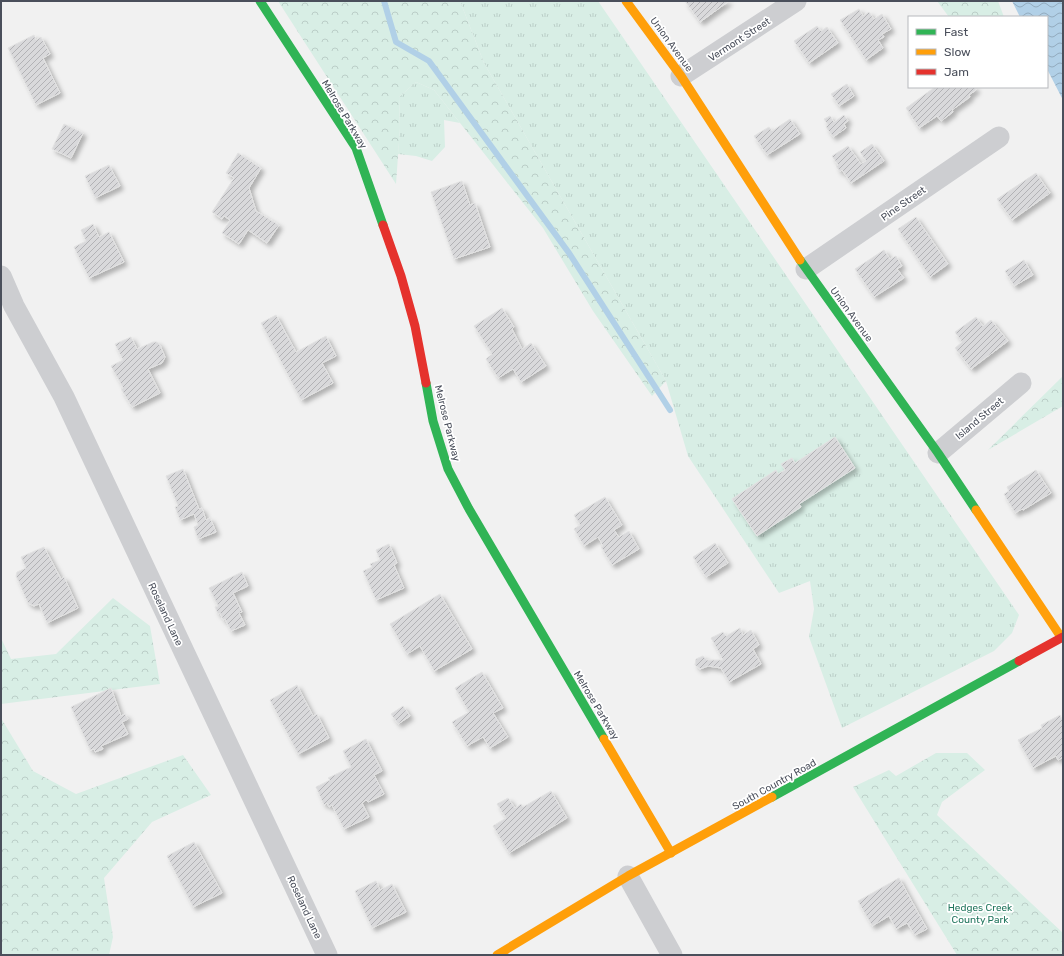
<svg xmlns="http://www.w3.org/2000/svg" width="1064" height="956" font-family="Rubik,sans-serif">
	<style>
		.grass { fill: url(#grass-tufts) }
		.forest { fill: url(#forest-crowns) }
		.water { fill: url(#water-waves) }
		.lines { fill: none; stroke-linecap: round; stroke-linejoin: round }
		.stream { stroke: #b1d0e7; stroke-width: 6 }
		.building { fill: url(#building-hatch); stroke: #e3e3e3; filter: url(#shadow) }
		.street { stroke: #cdced1; stroke-width: 21 }
		.fast { stroke: #30b455; stroke-width: 9 }
		.slow { stroke: #ff9f0a; stroke-width: 9 }
		.jam { stroke: #e5322d; stroke-width: 9 }
		.labels { text-anchor: middle; stroke-width: 3.5; stroke-linejoin: round; paint-order: stroke }
		.street-label { font-size: 10px; fill: #4a4f5b; stroke: #fff }
		.park-label { font-size: 10px; fill: #21765d; stroke: #fff }
	</style>
	<defs>
		<pattern id="grass-tufts" width="24" height="20" patternUnits="userSpaceOnUse"><rect width="24" height="20" fill="#d8eee5"/><path d="M3 7l-1-3M5 7V3M7 7l1-3M15 17l-1-3M17 17v-4M19 17l1-3" fill="none" stroke="#bbcec7"/></pattern>
		<pattern id="forest-crowns" width="20" height="18" patternUnits="userSpaceOnUse"><rect width="20" height="18" fill="#d8eee5"/><path d="M2 6a3 3 0 1 1 6 0M12 15a3 3 0 1 1 6 0" fill="none" stroke="#bbcec7"/></pattern>
		<pattern id="water-waves" width="16" height="10" patternUnits="userSpaceOnUse"><rect width="16" height="10" fill="#b1d0e7"/><path d="M0 5q4-4 8 0t8 0" fill="none" stroke="#92abbe"/></pattern>
		<pattern id="building-hatch" width="6" height="6" patternUnits="userSpaceOnUse"><rect width="6" height="6" fill="#d9d9db"/><path d="M-1 1l2-2M0 6l6-6M5 7l2-2" fill="none" stroke="#b2b2b5"/></pattern>
		<filter id="shadow"><feDropShadow dx="3.5" dy="3.5" stdDeviation="2" flood-color="#0004"/></filter>
	</defs>
	<rect width="100%" height="100%" fill="#f1f1f1"/>
	<!-- grass -->
	<g class="grass">
		<path d="M460,1H598L1019,615L1012,633L994,651L842,728L809,637L814,609L810,581L779,593L688,456L666,381L484,63Z"/>
		<path d="M416,82L434,90L460,123L444,120L445,147L432,161L416,156L398,154L400,128L399,97Z"/>
	</g>
	<!-- forest -->
	<g class="forest">
		<path d="M278,1H460L484,63L666,381L652,396L593,311L543,228L434,90L416,82L399,97L400,128L396,184Z"/>
		<path d="M937,1H998L1004,17H949Z"/>
		<path d="M1063,376V406L988,450Z"/>
		<path d="M113,598L150,626L160,684L1,704V638L11,659L56,654Z"/>
		<path d="M1,718L33,771L76,794L183,755L211,795L152,822L104,878L113,937L109,955H1Z"/>
		<path d="M936,753H967L985,770L942,802L937,815L1063,933V955H957L853,787L889,770L896,776Z"/>
	</g>
	<!-- water -->
	<path class="water" d="M1012,1H1063V100L1047,69V17H1020Z"/>
	<g class="lines">
		<!-- stream -->
		<path class="stream" d="M384,1L396,42L429,61L569,253L670,410"/>
	</g>
	<!-- building -->
	<g class="building">
		<path d="M685,1H729L700,22Z"/>
		<path d="M859,9L863,16L869,12L874,19L882,14L891,29L882,34L884,37L878,40L883,48L866,60L840,20Z"/>
		<path d="M817,26L821,31L827,27L838,43L809,63L794,41Z"/>
		<path d="M34,35L36,40L41,37L50,54L43,58L60,93L36,105L8,48Z"/>
		<path d="M847,84L854,96L839,106L831,94Z"/>
		<path d="M935,87H975L976,90L969,95L970,97L952,110L953,112L941,121L937,116L919,128L906,108Z"/>
		<path d="M844,115L848,121L844,124L846,128L833,137L826,127L828,125L824,119L830,116L834,122Z"/>
		<path d="M790,119L800,134L767,155L754,136L769,127L772,131Z"/>
		<path d="M64,124L83,133L71,158L52,149Z"/>
		<path d="M872,144L884,161L851,183L842,170L840,172L836,166L838,165L832,156L848,146L861,164L866,161L860,152Z"/>
		<path d="M238,153L261,168L249,188L256,211L279,225L267,243L248,230L239,244L222,233L230,220L224,216L222,219L212,212L234,178L226,173Z"/>
		<path d="M109,165L120,186L95,198L85,176Z"/>
		<path d="M1036,173L1050,193L1012,220L997,199Z"/>
		<path d="M462,181L470,205L475,203L490,247L454,259L431,192Z"/>
		<path d="M916,217L948,264L930,277L898,229Z"/>
		<path d="M93,224L99,237L109,232L124,262L89,278L74,247L86,241L81,230Z"/>
		<path d="M884,250L890,259L896,256L902,266L897,269L904,278L874,297L855,269Z"/>
		<path d="M1024,260L1033,275L1014,286L1005,271Z"/>
		<path d="M502,308L514,327L512,329L522,349L531,343L546,366L521,382L513,369L498,378L486,359L492,354L474,326Z"/>
		<path d="M276,315L296,352L326,336L336,356L322,363L333,383L301,400L261,323Z"/>
		<path d="M976,317L983,326L991,320L1008,341L971,369L955,348L962,342L955,332Z"/>
		<path d="M131,337L137,349L153,342H157L160,345L165,357L162,363L148,369L160,393L132,407L121,389L123,388L111,366L123,360L115,344Z"/>
		<path d="M835,437L855,468L799,504L801,507L757,536L732,499L776,470L778,474L785,470L781,464L792,458L795,463Z"/>
		<path d="M183,469L199,509L202,508L206,520L210,518L216,532L198,539L194,527L198,525L194,514L180,520L175,507L178,506L166,476Z"/>
		<path d="M1036,470L1051,493L1023,510L1022,509L1015,513L1004,494L1009,491L1007,487Z"/>
		<path d="M605,497L622,525L614,530L619,537L629,531L639,549L612,565L601,547L603,546L598,537L584,546L574,529L580,525L574,515Z"/>
		<path d="M715,543L728,563L706,577L693,557Z"/>
		<path d="M389,544L397,563L394,565L404,588L376,600L363,571L372,567L370,564L380,560L376,550Z"/>
		<path d="M44,547L61,579L64,577L78,608L47,623L39,604L34,606L28,603L16,576L17,572L26,568L21,557Z"/>
		<path d="M242,572L248,586L233,593L242,612L239,613L245,625L231,631L225,619L223,620L220,613L218,614L215,607L218,606L209,588Z"/>
		<path d="M440,594L472,649L434,671L420,646L407,654L390,624Z"/>
		<path d="M740,628L743,635L751,630L759,645L753,649L761,664L729,682L721,668L708,666L700,669L695,665L696,659L703,656L707,660H723L711,638L723,632L726,636Z"/>
		<path d="M482,672L503,708L493,713L508,737L490,748L483,737L467,746L452,722L469,712L455,688Z"/>
		<path d="M297,685L313,716L317,714L329,738L298,754L270,700Z"/>
		<path d="M111,688L121,716L125,714L128,719L122,722L128,734L101,746L103,749L95,752L94,749L90,750L71,707Z"/>
		<path d="M403,706L410,716L398,724L391,714Z"/>
		<path d="M1060,715L1063,722V760L1062,758L1058,760L1056,756L1033,768L1018,740L1042,728L1041,725Z"/>
		<path d="M366,739L382,771L374,775L384,794L368,802L366,800L362,803L369,817L344,829L332,805L329,807L327,803L324,805L316,787L330,780L328,778L351,767L343,751Z"/>
		<path d="M551,791L567,818L509,853L493,826L506,818L497,804L508,798L515,808L521,804L523,807Z"/>
		<path d="M194,842L222,893L193,907L167,856Z"/>
		<path d="M899,878L927,929L915,935L907,923L896,929L889,916L872,926L858,901Z"/>
		<path d="M376,881L380,890L392,884L406,912L372,928L355,891Z"/>
	</g>
	<g class="lines">
		<!-- street -->
		<g class="street">
			<path d="M681,76L796,1"/>
			<path d="M806,269L999,137"/>
			<path d="M1,276L14,306L64,397L327,955"/>
			<path d="M938,453L1021,383"/>
			<path d="M628,876L672,955"/>
		</g>
		<!-- fast -->
		<g class="fast">
			<path d="M260,1L356,148L383,225"/>
			<path d="M800,260L938,453L976,510"/>
			<path d="M426,383L433,421L448,469L469,509L604,739"/>
			<path d="M772,797L1019,661"/>
		</g>
		<!-- slow -->
		<g class="slow">
			<path d="M626,1L681,76L800,260"/>
			<path d="M976,510L1061,637"/>
			<path d="M604,739L671,853"/>
			<path d="M497,955L628,876L772,797"/>
		</g>
		<!-- jam -->
		<g class="jam">
			<path d="M383,225L401,276L415,326L426,383"/>
			<path d="M1019,661L1063,637"/>
		</g>
	</g>
	<g class="labels">
		<!-- street labels -->
		<g class="street-label">
			<text transform="translate(739 39) rotate(-33)" y="4">Vermont Street</text>
			<text transform="translate(672 44) rotate(54)" y="4">Union Avenue</text>
			<text transform="translate(345 114) rotate(59)" y="4">Melrose Parkway</text>
			<text transform="translate(903 203) rotate(-35)" y="4">Pine Street</text>
			<text transform="translate(852 314) rotate(54)" y="4">Union Avenue</text>
			<text transform="translate(979 418) rotate(-40)" y="4">Island Street</text>
			<text transform="translate(448 423) rotate(76)" y="4">Melrose Parkway</text>
			<text transform="translate(166 614) rotate(65)" y="4">Roseland Lane</text>
			<text transform="translate(597 705) rotate(59)" y="4">Melrose Parkway</text>
			<text transform="translate(774 784) rotate(-29)" y="4">South Country Road</text>
			<text transform="translate(305 907) rotate(65)" y="4">Roseland Lane</text>
		</g>
		<!-- park labels -->
		<g class="park-label">
			<text x="980" y="911">Hedges Creek<tspan x="980" dy="12">County Park</tspan></text>
		</g>
	</g>
	<!-- border -->
	<rect width="1064" height="956" fill="none" stroke="#4a4f5b" stroke-width="4"/>
	<!-- legend -->
	<rect x="908" y="16" width="140" height="72" fill="#ffffff" stroke="#b7b9bd"/>
	<rect x="916" y="29" width="20" height="6" fill="#30b455" stroke="#b7b9bd"/>
	<text x="944" y="36" font-size="12" fill="#4a4f5b">Fast</text>
	<rect x="916" y="49" width="20" height="6" fill="#ff9f0a" stroke="#b7b9bd"/>
	<text x="944" y="56" font-size="12" fill="#4a4f5b">Slow</text>
	<rect x="916" y="69" width="20" height="6" fill="#e5322d" stroke="#b7b9bd"/>
	<text x="944" y="76" font-size="12" fill="#4a4f5b">Jam</text>
</svg>
